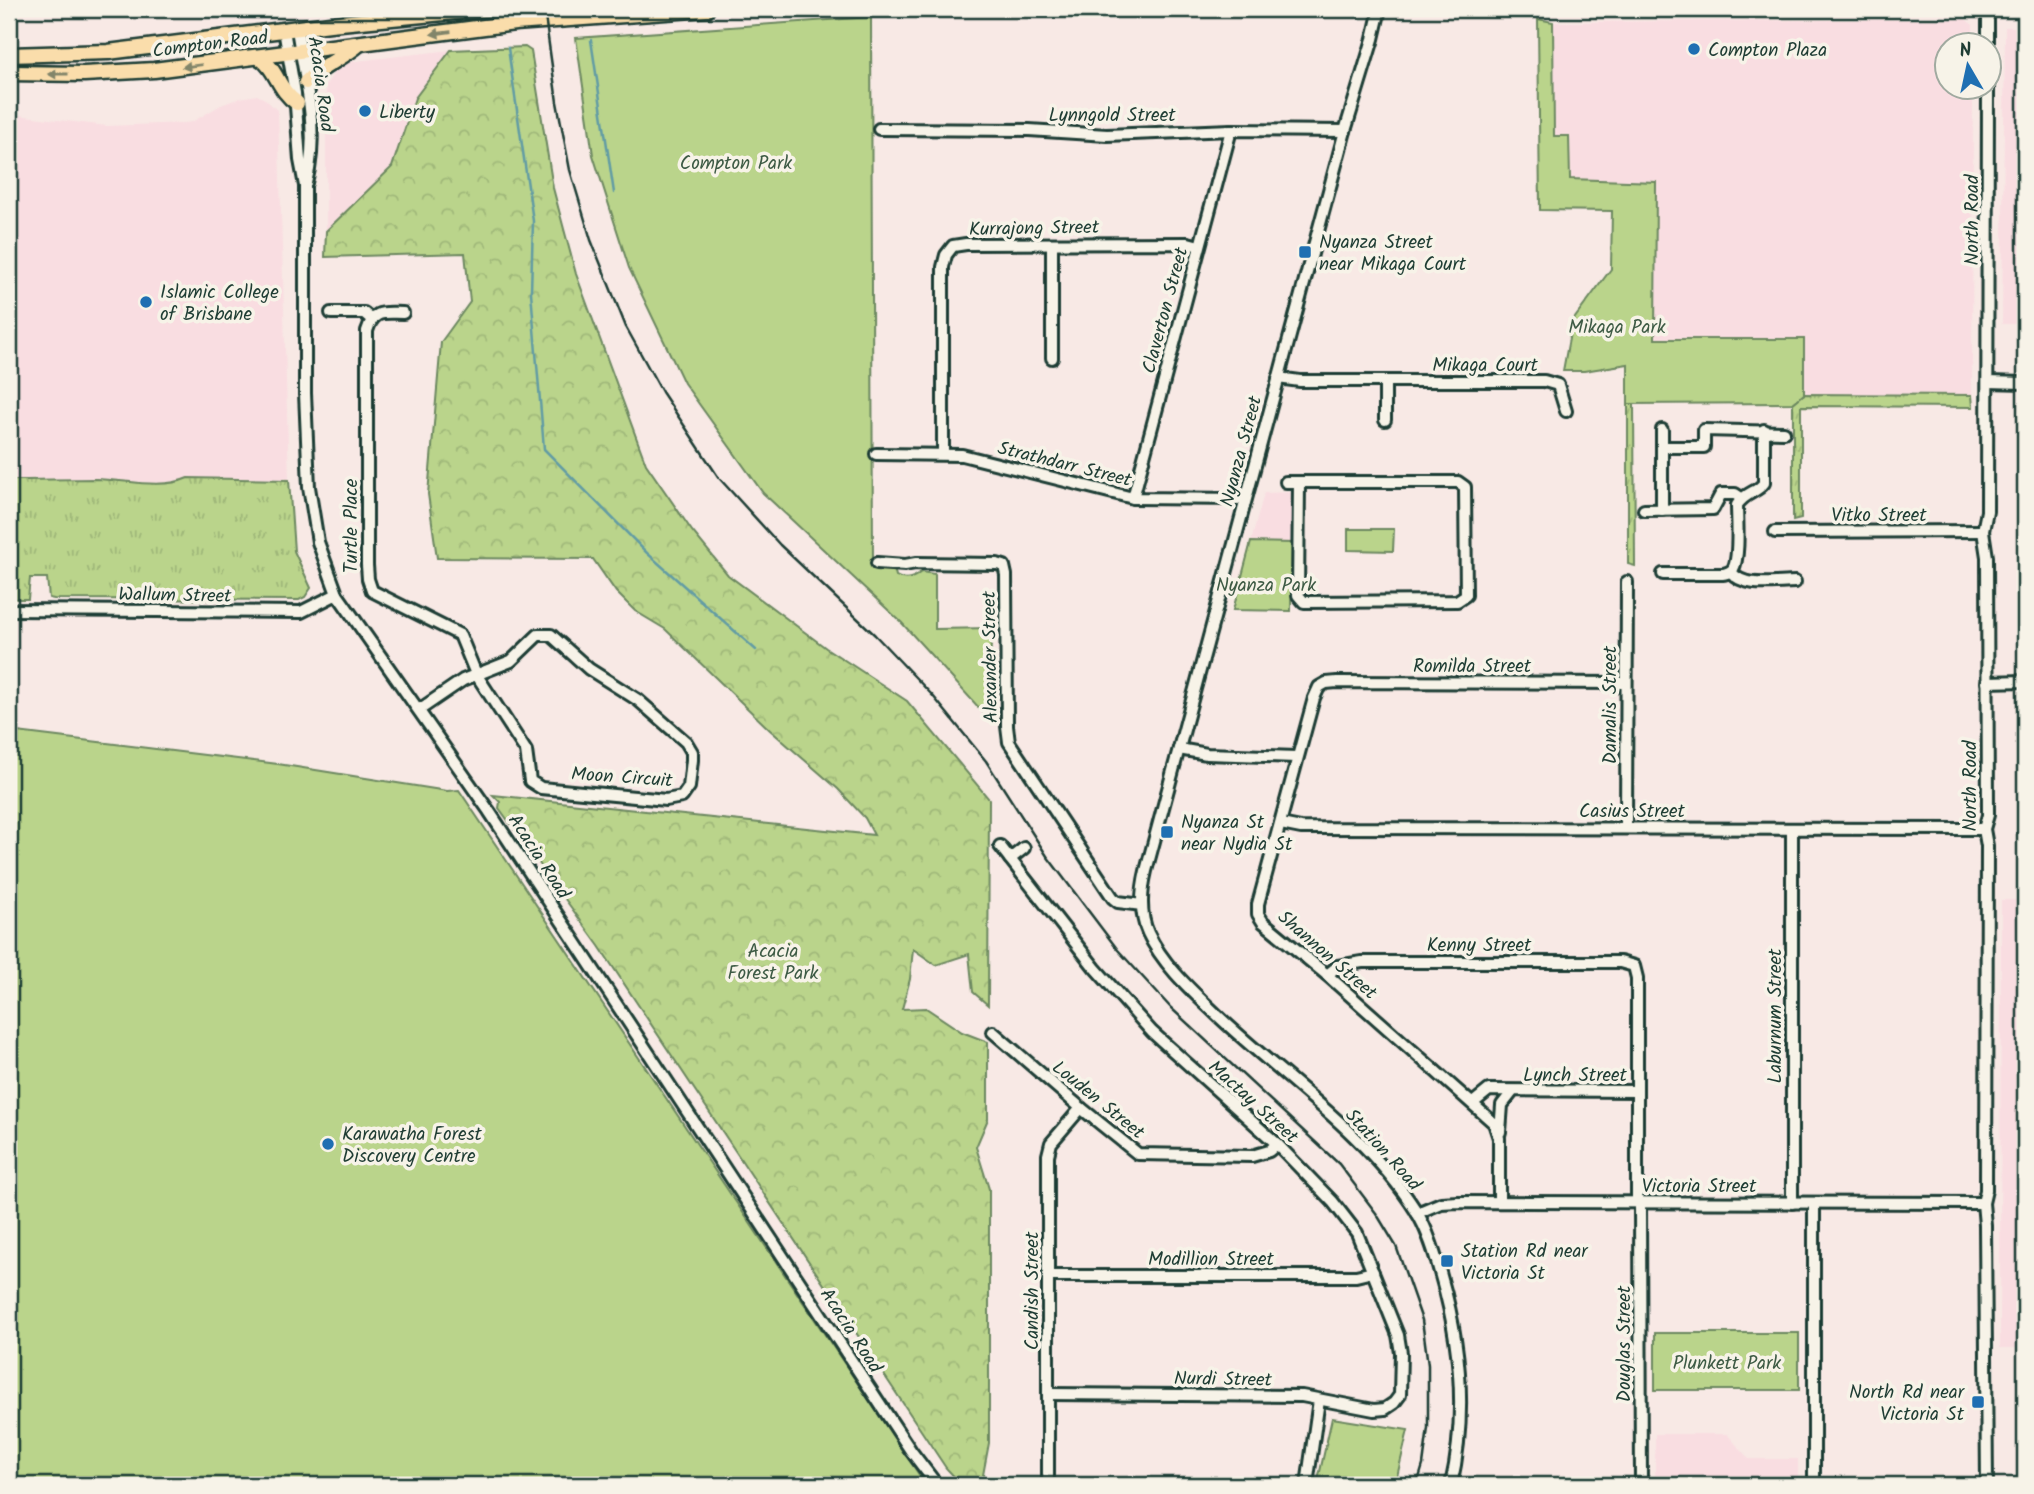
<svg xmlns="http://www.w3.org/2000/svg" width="2034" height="1494" font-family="Kalam,sans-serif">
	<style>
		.built { fill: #f9dde1 }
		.grass { fill: url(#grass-tufts); stroke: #6c8860; stroke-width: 2 }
		.forest { fill: url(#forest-crowns); stroke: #6c8860; stroke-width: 2 }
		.green { fill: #bad48b; stroke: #6c8860; stroke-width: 2 }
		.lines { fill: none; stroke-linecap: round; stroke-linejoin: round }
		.stream { stroke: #629ca4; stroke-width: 2.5 }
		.minor-casing { stroke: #1f3d34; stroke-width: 16 }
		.major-casing { stroke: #1f3d34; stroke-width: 19 }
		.minor { stroke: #f7f3e8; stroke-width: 10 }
		.major { stroke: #faddab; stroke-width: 14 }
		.rail { stroke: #1f3d34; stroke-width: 2.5 }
		.oneway { fill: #82856a }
		.poi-dot { fill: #1f6fb2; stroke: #f7f3e8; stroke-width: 2.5 }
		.labels { text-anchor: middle; stroke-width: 7; stroke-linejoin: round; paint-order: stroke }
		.street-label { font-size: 19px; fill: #1f3d34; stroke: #f7f3e8 }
		.poi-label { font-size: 19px; fill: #1f3d34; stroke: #f7f3e8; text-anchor: start }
		.park-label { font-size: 19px; fill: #3e5b45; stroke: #f7f3e8 }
	</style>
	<defs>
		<pattern id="grass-tufts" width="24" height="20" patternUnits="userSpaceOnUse" patternTransform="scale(1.75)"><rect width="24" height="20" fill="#bad48b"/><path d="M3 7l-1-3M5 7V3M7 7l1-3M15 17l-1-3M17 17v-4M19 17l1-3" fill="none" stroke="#9fb779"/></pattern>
		<pattern id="forest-crowns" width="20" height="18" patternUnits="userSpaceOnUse" patternTransform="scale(1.75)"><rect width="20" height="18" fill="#bad48b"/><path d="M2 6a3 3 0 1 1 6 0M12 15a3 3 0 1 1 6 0" fill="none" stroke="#9fb779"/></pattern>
	</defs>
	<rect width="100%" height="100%" fill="#f8e9e5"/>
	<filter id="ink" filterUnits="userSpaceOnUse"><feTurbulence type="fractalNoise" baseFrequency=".0143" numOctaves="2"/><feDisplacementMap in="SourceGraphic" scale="14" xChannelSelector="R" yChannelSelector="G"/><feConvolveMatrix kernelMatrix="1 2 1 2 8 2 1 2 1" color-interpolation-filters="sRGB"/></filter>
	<g filter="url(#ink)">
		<!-- built -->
		<g class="built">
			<path d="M1965,19L1973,25V45L1946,46V88H1973L1972,395L1804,394V339H1655L1656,182L1570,179L1569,136H1554L1553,22Z"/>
			<path d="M2005,27H2025V324H2002Z"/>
			<path d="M451,50L415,98L392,167L326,231V85L337,68L348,62Z"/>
			<path d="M257,95L265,99L278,111L289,480L189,478L178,483L163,484L97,479L9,480V114L107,126L185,123L192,122L221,105L240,98Z"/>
			<path d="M1293,492L1292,543L1251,542L1264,493Z"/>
			<path d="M2001,900H2025V1348H2000Z"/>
			<path d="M1655,1434H1727L1749,1459H1798V1485H1655Z"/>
		</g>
		<!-- grass -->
		<g class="grass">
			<path d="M1804,394L1972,395L1973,407L1801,406V519L1793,521V403Z"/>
			<path d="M1628,404H1634L1635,566L1628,564Z"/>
			<path d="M188,478L289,480L294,551L311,588L305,597L299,600L54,599L49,598L47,578H30L28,599H9V480C38,480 67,479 96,479C126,480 161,490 188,478Z"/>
		</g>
		<!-- forest -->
		<path class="forest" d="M525,47L531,51L553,188L576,274L646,464L692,531L728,575L826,648L907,701L989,799L988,1005L973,992L969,954L936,965L913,949L910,979L902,1009L926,1008L962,1032L988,1042V1119L976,1147L989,1189V1443L983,1475L985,1485H962L946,1468L599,946L499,808L500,802L493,795L874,835L865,818L838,789L770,730L665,629L635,611L616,592L593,559L437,558L428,494L441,342L470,302L465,253L325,257L326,231L392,167L415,98L451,50Z"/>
		<!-- green -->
		<g class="green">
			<path d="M871,17L873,567L894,568L896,576C905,581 913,579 921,572L935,574V629L991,628L990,720L901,622L763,493L684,383L629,268L593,155L576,38Z"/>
			<path d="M1538,19L1553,22L1554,136H1569L1570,179L1656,182L1655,339H1804V394L1793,403L1628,404V364L1584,371H1563L1572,322L1611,269L1612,211L1540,210Z"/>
			<path d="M1348,529H1394L1393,551L1348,550Z"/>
			<path d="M1251,542L1292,543L1291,611L1233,610Z"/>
			<path d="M9,731L278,764L447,791L459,790L926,1485H9Z"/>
			<rect x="1655" y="1333" width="144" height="57"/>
			<path d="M1332,1418L1408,1430L1395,1485H1317Z"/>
		</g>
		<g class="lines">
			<!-- stream -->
			<g class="stream">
				<path d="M591,40L614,193"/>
				<path d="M508,48L533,221L531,292L544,449L647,553L756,650"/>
			</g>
			<defs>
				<g id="minor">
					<path d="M1380,9L1373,39L1345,131L1146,871C1141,892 1139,913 1148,933C1162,964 1192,991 1216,1014C1281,1076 1368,1134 1416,1211C1428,1230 1435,1254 1441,1276C1461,1345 1467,1415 1451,1485"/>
					<path d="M297,29C305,81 320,131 306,183"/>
					<path d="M284,30L295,93L300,160L305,186V393L309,487L318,542L337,594L489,811L911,1451L937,1485"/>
					<path d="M1988,46V9"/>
					<path d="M879,129L1029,130L1107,135L1231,130L1345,131"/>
					<path d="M331,313H364L371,319"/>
					<path d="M403,313C383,313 374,309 367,331V565L368,579L372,591L460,635L476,674L526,751L530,781L541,788L666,800L682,797L689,787L692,760V752L686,742L638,700L589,669L551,635H538L511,661L463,680L419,710"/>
					<path d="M1052,358V244"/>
					<path d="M1278,378L1300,381H1544L1558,385L1566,411"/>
					<path d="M1385,382V420"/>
					<path d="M1988,382L2025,383"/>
					<path d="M1663,447H1704V430L1784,432"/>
					<path d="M876,454L962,455L1133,498L1245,499"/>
					<path d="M943,454V267L946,255L953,246L966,244L1188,243L1199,246"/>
					<path d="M1286,482H1458L1465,487L1466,595L1457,601L1304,602L1298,595L1299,482"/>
					<path d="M1133,498L1231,130"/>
					<path d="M1644,510L1713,509L1721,494H1735L1741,498"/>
					<path d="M1662,510V430"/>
					<path d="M1775,532L1983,531"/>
					<path d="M877,563L905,565L916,563L997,564L1004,566L1006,575L1007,726L1009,742L1113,898L1118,902L1142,905"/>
					<path d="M1731,572C1744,589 1775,582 1795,582"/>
					<path d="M1663,574H1723C1727,573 1730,573 1733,569C1740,558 1737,519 1737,505C1745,492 1757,493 1764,483V430"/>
					<path d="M9,610L301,612L337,594"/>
					<path d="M1987,682L2025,681"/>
					<path d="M1179,749L1207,754L1296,757"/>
					<path d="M1281,824L1301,828L1984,829"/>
					<path d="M1626,828L1627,582"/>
					<path d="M1000,846L1095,968L1152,1032L1277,1144L1333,1202L1357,1233L1398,1335L1401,1353L1400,1395L1394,1403L1385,1409L1374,1410L1302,1396L1048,1394"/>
					<path d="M1010,859L1024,848"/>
					<path d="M1327,975L1338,966L1362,962H1620L1634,966L1637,978V1202"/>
					<path d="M993,1032L1081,1108L1138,1154L1252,1156L1269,1151L1277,1144"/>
					<path d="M1473,1103L1489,1090L1637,1091"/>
					<path d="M1500,1132L1502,1105L1513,1091"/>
					<path d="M1499,1201V1138L1494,1123L1327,975L1263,922L1258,914V904L1314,698L1319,687L1326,683L1337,682L1626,683"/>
					<path d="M1640,1203L1641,1485"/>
					<path d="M1792,1203V829"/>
					<path d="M1814,1203V1485"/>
					<path d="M1417,1213L1441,1203L1458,1202L1983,1203"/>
					<path d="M1048,1276H1356L1373,1272"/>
					<path d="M1048,1485V1155L1051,1143L1081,1108"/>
					<path d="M1307,1485L1319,1400"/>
					<path d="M1987,1485L1985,1225L1983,1203L1986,1190L1987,846L1984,829L1988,815L1987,557L1983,531L1987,511L1988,88"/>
				</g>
				<g id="major">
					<path d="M9,55L108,52L330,24L485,9"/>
					<path d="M259,57C278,70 277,89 297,103"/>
					<path d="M9,73L84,74L154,70L515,23L707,9"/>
					<path d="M306,82C322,65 342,59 359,44"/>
				</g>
			</defs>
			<!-- minor casing -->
			<use href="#minor" class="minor-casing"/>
			<!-- major casing -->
			<use href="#major" class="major-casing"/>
			<!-- minor -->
			<use href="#minor" class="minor"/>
			<!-- major -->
			<use href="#major" class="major"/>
			<!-- rail -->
			<path class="rail" d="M544,9L557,102L570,170L591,240L626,327L662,392L719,478L780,545L875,635L933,696L986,761L1047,856L1118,950L1171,1008L1339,1164L1376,1213L1396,1246L1422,1320L1428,1365V1428L1423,1465L1417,1485"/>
		</g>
		<!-- one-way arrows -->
		<defs><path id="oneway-solid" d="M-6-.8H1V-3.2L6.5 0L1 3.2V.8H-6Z" transform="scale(1.75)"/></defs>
		<g class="oneway">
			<use href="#oneway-solid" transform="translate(441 33) rotate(172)"/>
			<use href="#oneway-solid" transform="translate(192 66) rotate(173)"/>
			<use href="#oneway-solid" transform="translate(58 74) rotate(-180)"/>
		</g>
	</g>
	<!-- markers -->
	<g class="poi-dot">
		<circle cx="1694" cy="49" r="7"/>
		<circle cx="365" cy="111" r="7"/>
		<rect x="1298" y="245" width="14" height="14" rx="3.5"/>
		<circle cx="146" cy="302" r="7"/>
		<rect x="1160" y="825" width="14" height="14" rx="3.5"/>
		<circle cx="328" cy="1144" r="7"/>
		<rect x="1440" y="1254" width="14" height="14" rx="3.5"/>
		<rect x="1971" y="1395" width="14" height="14" rx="3.5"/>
	</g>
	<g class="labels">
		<!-- street labels -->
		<g class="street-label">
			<text transform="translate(210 43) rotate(-7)" y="7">Compton Road</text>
			<text transform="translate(322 84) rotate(82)" y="7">Acacia Road</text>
			<text x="1112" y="121">Lynngold Street</text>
			<text transform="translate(1971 220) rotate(-90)" y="7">North Road</text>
			<text transform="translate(1034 227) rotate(-1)" y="7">Kurrajong Street</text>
			<text transform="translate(1164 310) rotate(-75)" y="7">Claverton Street</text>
			<text x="1485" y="371">Mikaga Court</text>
			<text transform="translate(1240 451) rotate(-75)" y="7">Nyanza Street</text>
			<text transform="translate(1065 463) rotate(14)" y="7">Strathdarr Street</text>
			<text x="1879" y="521">Vitko Street</text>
			<text transform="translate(350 526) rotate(-90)" y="7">Turtle Place</text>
			<text transform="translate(175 594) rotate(1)" y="7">Wallum Street</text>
			<text transform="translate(989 657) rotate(-91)" y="7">Alexander Street</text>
			<text x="1472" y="672">Romilda Street</text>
			<text transform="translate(1609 705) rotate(-90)" y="7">Damalis Street</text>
			<text transform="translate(622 776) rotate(4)" y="7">Moon Circuit</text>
			<text transform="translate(1969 786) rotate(-90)" y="7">North Road</text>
			<text x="1632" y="817">Casius Street</text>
			<text transform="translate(540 856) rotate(57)" y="7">Acacia Road</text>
			<text x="1479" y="951">Kenny Street</text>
			<text transform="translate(1328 954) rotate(41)" y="7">Shannon Street</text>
			<text transform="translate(1774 1016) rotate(-90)" y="7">Laburnum Street</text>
			<text x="1575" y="1081">Lynch Street</text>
			<text transform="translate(1099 1099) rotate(39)" y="7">Louden Street</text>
			<text transform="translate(1254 1101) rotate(42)" y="7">Mactay Street</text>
			<text transform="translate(1384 1149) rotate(48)" y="7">Station Road</text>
			<text x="1699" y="1192">Victoria Street</text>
			<text x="1211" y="1265">Modillion Street</text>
			<text transform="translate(1031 1291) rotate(-90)" y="7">Candish Street</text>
			<text transform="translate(852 1330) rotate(57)" y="7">Acacia Road</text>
			<text transform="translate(1623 1344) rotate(-90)" y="7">Douglas Street</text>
			<text transform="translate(1223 1378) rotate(1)" y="7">Nurdi Street</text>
		</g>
		<!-- poi labels -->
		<g class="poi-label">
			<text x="1708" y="56">Compton Plaza</text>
			<text x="379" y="118">Liberty</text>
			<text x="1319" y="248">Nyanza Street<tspan x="1319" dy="22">near Mikaga Court</tspan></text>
			<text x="160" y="298">Islamic College<tspan x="160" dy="22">of Brisbane</tspan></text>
			<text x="1181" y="828">Nyanza St<tspan x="1181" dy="22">near Nydia St</tspan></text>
			<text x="342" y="1140">Karawatha Forest<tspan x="342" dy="22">Discovery Centre</tspan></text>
			<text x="1461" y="1257">Station Rd near<tspan x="1461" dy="22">Victoria St</tspan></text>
			<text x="1964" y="1398" text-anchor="end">North Rd near<tspan x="1964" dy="22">Victoria St</tspan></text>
		</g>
		<!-- park labels -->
		<g class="park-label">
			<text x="736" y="169">Compton Park</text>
			<text x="1617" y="333">Mikaga Park</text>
			<text x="1266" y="591">Nyanza Park</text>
			<text x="773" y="957">Acacia<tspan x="773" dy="22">Forest Park</tspan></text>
			<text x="1727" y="1369">Plunkett Park</text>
		</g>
	</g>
	<!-- margin -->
	<rect width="2034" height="1494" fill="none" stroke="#f7f3e8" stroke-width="35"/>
	<rect x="18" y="18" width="1999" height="1459" fill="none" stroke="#1f3d34" stroke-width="2.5" filter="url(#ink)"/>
	<!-- north arrow -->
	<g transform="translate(1968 66) rotate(351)"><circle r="33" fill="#f7f3e8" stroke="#a1aaa0" stroke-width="2"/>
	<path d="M0-5L12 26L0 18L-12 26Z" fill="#1f6fb2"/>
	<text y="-10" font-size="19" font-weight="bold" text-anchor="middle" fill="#1f3d34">N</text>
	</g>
</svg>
